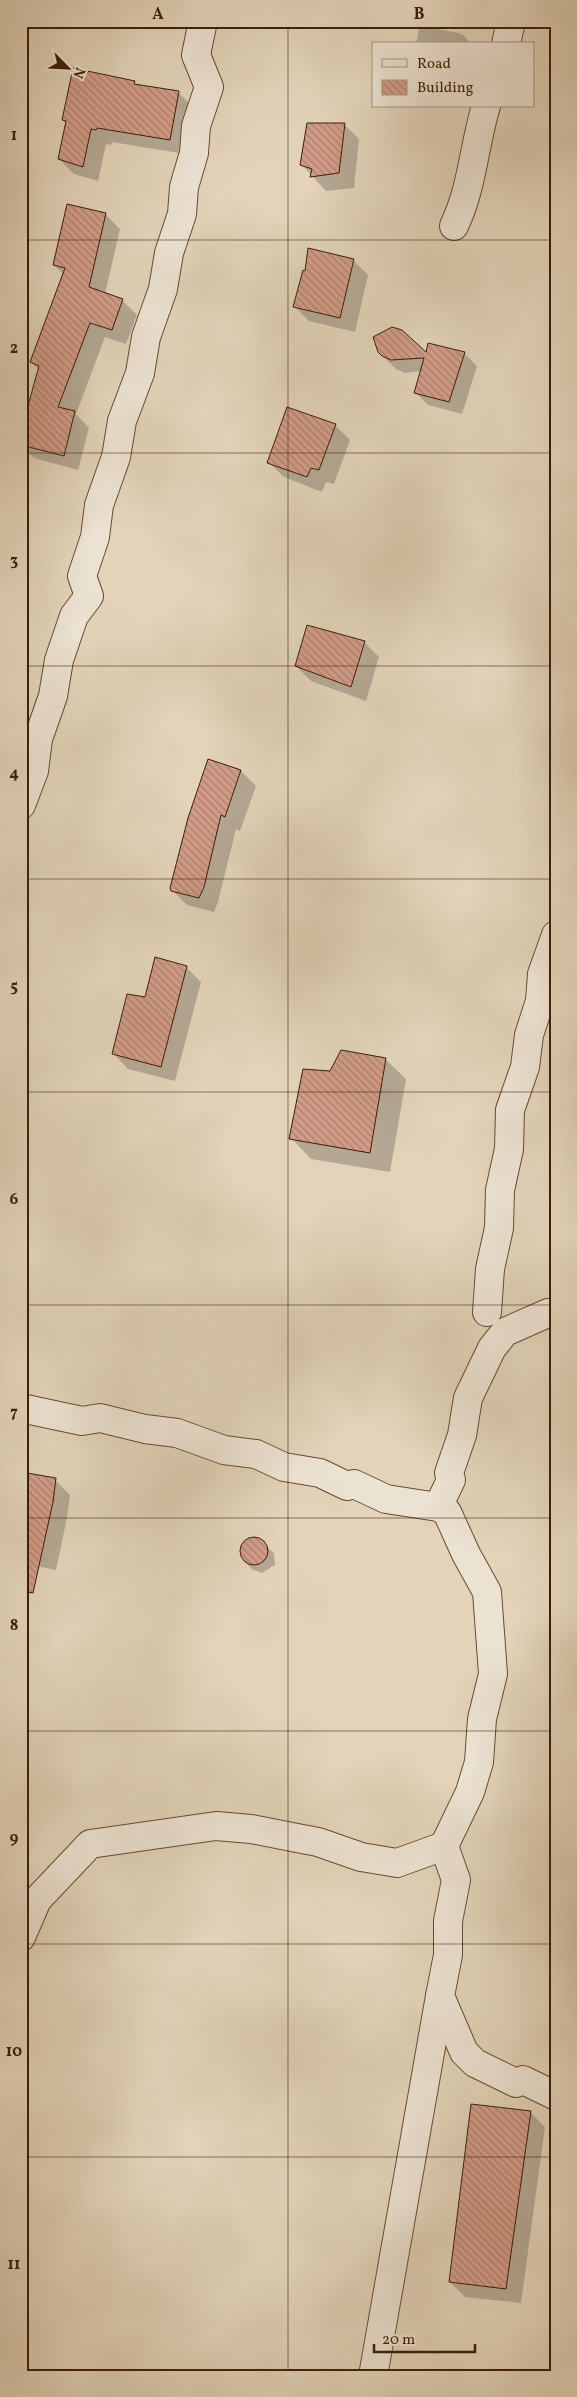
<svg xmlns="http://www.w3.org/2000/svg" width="577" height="2397" font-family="Vollkorn,serif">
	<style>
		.shadow { fill: #0003 }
		.building { fill: url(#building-back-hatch); stroke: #3c1e04 }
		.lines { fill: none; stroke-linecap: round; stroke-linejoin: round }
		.minor-casing { stroke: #664b31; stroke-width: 30 }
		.minor { stroke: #ece2d2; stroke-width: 28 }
		.grid { fill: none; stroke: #3c1e04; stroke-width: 1; stroke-opacity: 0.55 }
		.neatline { fill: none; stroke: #3c1e04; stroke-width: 2 }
		.grid-label { font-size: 16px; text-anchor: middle; font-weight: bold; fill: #3c1e04 }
	</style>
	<defs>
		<pattern id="building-back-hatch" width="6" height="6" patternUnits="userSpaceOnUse" patternTransform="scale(1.25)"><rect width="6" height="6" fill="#d29c88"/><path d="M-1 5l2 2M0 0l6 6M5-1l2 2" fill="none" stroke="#ac7f6d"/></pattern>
	</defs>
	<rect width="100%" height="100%" fill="#e2d3b9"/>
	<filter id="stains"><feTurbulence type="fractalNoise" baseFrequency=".004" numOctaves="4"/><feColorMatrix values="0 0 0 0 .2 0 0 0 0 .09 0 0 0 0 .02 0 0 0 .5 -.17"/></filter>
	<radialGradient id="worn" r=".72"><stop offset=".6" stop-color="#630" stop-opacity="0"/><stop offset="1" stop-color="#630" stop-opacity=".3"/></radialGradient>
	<!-- shadow -->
	<g class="shadow">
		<path d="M95,21H128L126,29Z"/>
		<path d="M420,25L462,34L472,44H416Z"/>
		<path d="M134,83L137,85L178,92L193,107L185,154L112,142L111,145L106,144L98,181L74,174L59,159L67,124L63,120Z"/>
		<path d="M344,124L359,139L354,188L326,191L301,164Z"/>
		<path d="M105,214L120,229L105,294L122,300L137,315L126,344L105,337L76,414L89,428L78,470L34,458L21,445V436L39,370L31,362L64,275L54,265Z"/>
		<path d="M353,260L368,275L355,332L309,321L294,306Z"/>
		<path d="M397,329L426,354L464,353L477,366L462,414L428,405L415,392L421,371L405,373L396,369L383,356L375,337L387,330Z"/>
		<path d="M335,425L350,440L334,484L326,482L322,492L284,477L269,463Z"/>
		<path d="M364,642L379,657L366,701L311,681L296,666Z"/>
		<path d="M209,760L241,771L256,786L240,831L236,829L218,902L214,912L187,905L172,890Z"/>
		<path d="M186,967L201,982L175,1081L128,1069L114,1054L146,998Z"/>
		<path d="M385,1059L406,1079L390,1172L311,1159L291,1138L331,1072Z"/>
		<path d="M55,1480L70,1495L67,1518L56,1570L21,1563Z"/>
		<path d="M249,1539H257L274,1553L275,1565L262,1573L253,1570L245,1562L241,1546Z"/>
		<path d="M21,1590L24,1605L21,1609Z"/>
		<path d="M530,2112L545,2127L521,2303L465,2297L450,2282Z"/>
	</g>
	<!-- building -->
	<g class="building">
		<path d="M73,68L135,81L134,84L179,91L170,140L97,128L96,130L91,129L83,167L58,159L66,121L62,120Z"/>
		<path d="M307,123H345L339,173L310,177L312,169L300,165Z"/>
		<path d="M67,204L106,213L89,287L123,299L112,330L90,323L58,407L75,411L64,456L21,445V431L39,366L30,362L65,268L53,265Z"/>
		<path d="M308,248L354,259L340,318L293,307L303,270L305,271Z"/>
		<path d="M392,327L402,330L426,352L428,343L465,352L449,402L414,393L424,358L391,360L382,356L378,352L373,337Z"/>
		<path d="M287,407L336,424L319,470L311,468L307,477L267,463Z"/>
		<path d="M307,625L365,641L351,687L295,666Z"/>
		<path d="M208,759L241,770L225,817L221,815L204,887L199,898L171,891L170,888L188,818Z"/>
		<path d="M155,957L187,966L161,1067L112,1054L127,994L145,997Z"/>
		<path d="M341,1050L386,1058L370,1153L289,1139L303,1069L330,1071Z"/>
		<path d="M21,1472L56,1478L53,1502L33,1593L21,1591Z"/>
		<circle cx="254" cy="1551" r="14"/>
		<path d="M471,2104L531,2111L506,2289L449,2282Z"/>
	</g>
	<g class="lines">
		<defs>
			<g id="minor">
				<path d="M506,44L511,21"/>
				<path d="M454,226C472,189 474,146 486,106"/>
				<path d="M21,805L34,771L38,739L53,696L59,660L74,616L89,596L82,576L95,537L99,505L116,457L122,421L140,373L146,337L163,289L169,253L182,214L184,187L194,153L196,126L209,87L196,55L203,21"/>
				<path d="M487,1312L490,1269L499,1228L500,1190L509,1149L510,1110L525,1067L529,1035L540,1001L542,974L556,935"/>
				<path d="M21,1408L82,1421L100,1418L145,1429L177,1433L224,1450L256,1454L284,1467L320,1473L347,1486L354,1484L386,1499L438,1507L447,1512L466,1554L487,1592L493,1674L482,1719L479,1762L470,1792L444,1846L397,1863L361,1857L318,1842L297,1838L251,1829L216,1826L90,1844L37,1900L21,1937"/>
				<path d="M438,1507L451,1480L449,1473L462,1435L468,1398L492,1348L505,1332L548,1313H556"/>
				<path d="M444,1846L456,1880L448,1921V1955L440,1996L464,2052L475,2063L516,2083L523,2080L556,2096"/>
				<path d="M373,2376L440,1996"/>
			</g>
		</defs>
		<!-- minor casing -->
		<use href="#minor" class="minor-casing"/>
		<!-- minor -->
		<use href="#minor" class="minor"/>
	</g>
	<!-- grid -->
	<path class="grid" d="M288,21V2376M21,240H556M21,453H556M21,666H556M21,879H556M21,1092H556M21,1305H556M21,1518H556M21,1731H556M21,1944H556M21,2157H556"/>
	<!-- margin -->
	<rect width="577" height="2397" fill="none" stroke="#e2d3b9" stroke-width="55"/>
	<!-- legend -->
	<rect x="372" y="42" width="162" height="65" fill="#ece2d2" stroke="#a69480"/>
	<rect x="382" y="59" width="25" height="8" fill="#ece2d2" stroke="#a69480"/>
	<text x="417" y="68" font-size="15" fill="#3c1e04">Road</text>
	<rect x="382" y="80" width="25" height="15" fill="url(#building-back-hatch)" stroke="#a69480"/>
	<text x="417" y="92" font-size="15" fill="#3c1e04">Building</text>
	<!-- north arrow -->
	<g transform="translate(68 68) rotate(114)" stroke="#ece2d2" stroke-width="4" paint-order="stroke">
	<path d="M0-4L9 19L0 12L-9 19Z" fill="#3c1e04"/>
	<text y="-8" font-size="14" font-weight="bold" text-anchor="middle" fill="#3c1e04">N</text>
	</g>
	<!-- scale -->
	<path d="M374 2344v8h101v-8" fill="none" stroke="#3c1e04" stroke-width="2.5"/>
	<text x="382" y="2344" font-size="15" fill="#3c1e04" stroke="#ece2d2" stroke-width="4" paint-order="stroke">20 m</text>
	<rect x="28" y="28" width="522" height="2342" class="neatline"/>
	<g class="grid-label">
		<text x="158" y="19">A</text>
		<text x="419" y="19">B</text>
		<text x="14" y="140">1</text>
		<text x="14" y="353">2</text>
		<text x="14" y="565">3</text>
		<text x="14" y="778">4</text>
		<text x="14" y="991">5</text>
		<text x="14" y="1204">6</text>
		<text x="14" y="1417">7</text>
		<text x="14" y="1630">8</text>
		<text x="14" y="1843">9</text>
		<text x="14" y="2056">10</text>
		<text x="14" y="2269">11</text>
	</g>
	<rect width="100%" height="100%" filter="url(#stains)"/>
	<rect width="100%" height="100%" fill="url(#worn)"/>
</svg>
